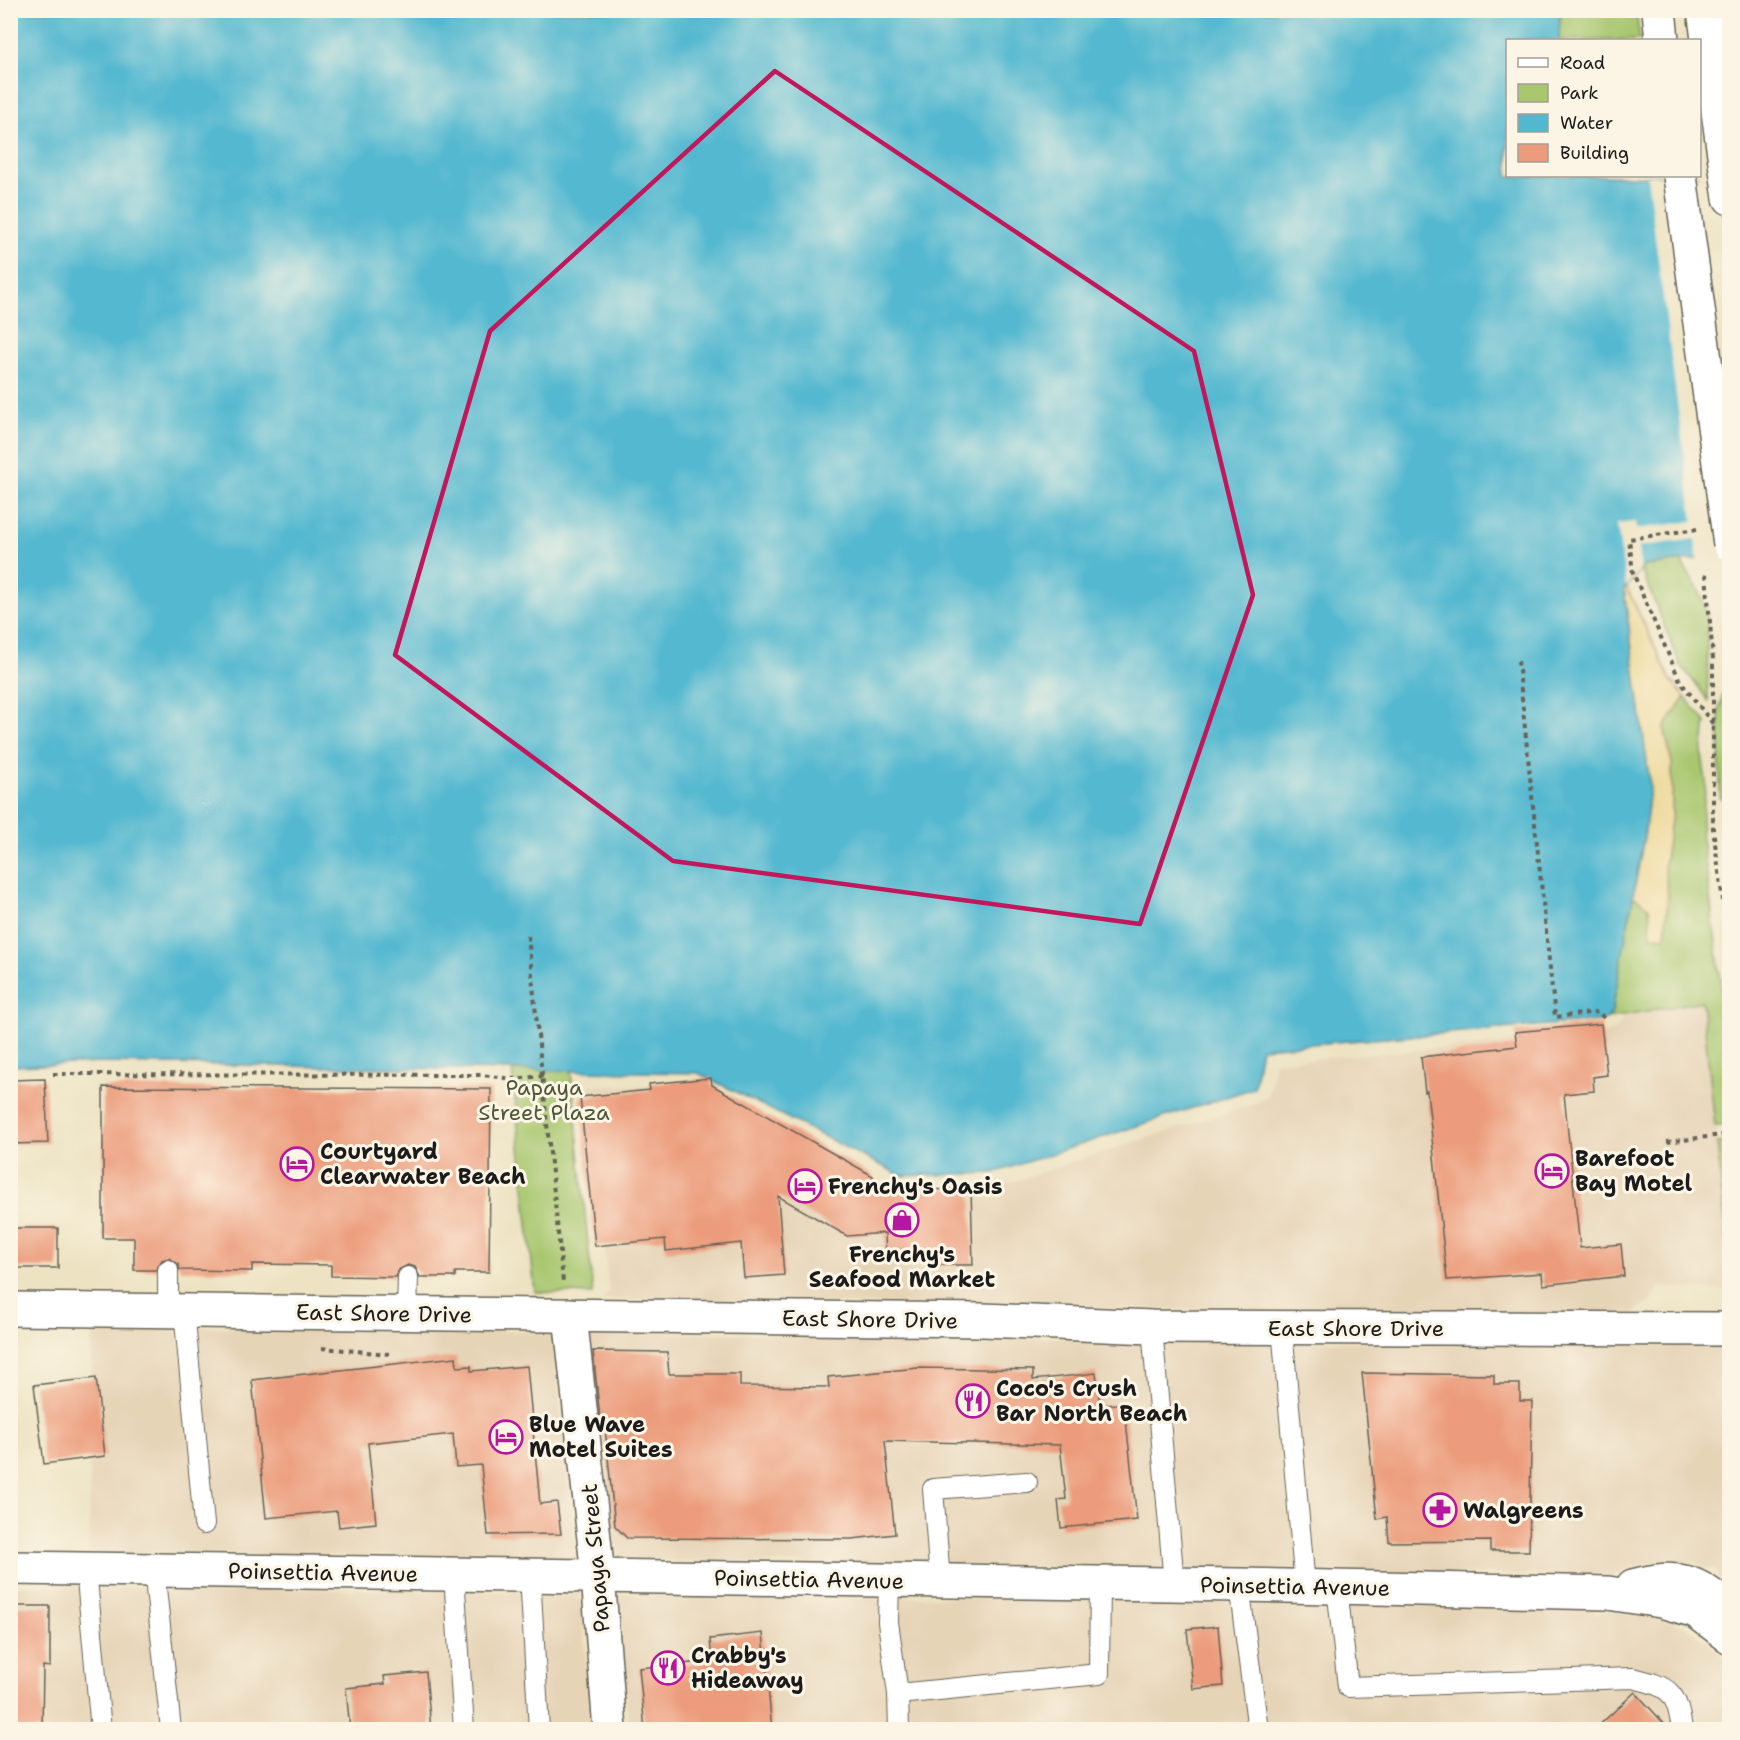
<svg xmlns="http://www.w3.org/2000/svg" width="1740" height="1740" font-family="'Shantell Sans',sans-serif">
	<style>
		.built { fill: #e6d4b7 }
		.green { fill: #a8c76f; stroke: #627246; stroke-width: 1.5 }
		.sand { fill: #eeda9e; stroke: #857b5d; stroke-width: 1.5 }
		.water { fill: #52b8d0; stroke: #376a76; stroke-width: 1.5 }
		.pier { fill: #ede3c3 }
		.building { fill: #ec9c7c }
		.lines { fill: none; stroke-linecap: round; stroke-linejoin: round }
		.lane-casing { stroke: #656256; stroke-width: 22 }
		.street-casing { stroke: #656256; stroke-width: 36 }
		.primary-casing { stroke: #656256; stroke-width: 36 }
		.path { stroke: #656256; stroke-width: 4; stroke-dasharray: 4.5 4.5; stroke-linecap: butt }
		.lane { stroke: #fff; stroke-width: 20 }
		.street { stroke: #fff; stroke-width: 33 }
		.primary { stroke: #fff; stroke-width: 33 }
		.primary-bridge-casing { stroke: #656256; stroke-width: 36; stroke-linecap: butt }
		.primary-bridge { stroke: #fff; stroke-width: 33 }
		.marked { fill: none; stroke: #c2185b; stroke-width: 4.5; stroke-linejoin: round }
		.labels { text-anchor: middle; stroke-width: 6; stroke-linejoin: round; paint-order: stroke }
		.park-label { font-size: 22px; fill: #4d5839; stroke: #fcf5e5 }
		.poi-label { font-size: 22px; font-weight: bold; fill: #1c1c1c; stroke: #fcf5e5; text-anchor: start }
		.street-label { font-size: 22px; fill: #1c1c1c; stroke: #fcf5e5 }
	</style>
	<rect width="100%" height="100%" fill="#fcf5e5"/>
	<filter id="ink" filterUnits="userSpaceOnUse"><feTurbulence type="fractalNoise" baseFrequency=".0167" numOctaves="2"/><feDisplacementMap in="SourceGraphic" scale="12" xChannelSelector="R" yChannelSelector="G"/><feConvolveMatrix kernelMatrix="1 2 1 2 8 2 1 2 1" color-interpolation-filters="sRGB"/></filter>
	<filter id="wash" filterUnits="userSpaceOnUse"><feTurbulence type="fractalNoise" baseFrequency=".008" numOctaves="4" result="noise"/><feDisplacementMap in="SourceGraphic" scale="24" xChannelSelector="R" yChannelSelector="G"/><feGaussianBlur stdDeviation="1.35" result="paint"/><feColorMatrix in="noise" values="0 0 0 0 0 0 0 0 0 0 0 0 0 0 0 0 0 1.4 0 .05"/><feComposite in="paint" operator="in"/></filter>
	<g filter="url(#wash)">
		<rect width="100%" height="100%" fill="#ede3c3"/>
		<!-- built -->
		<g class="built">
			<path d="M1702,1001L1729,1256V1290L1660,1287L1651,1301L1634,1312L1577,1316L602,1299L609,1292L589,1085L694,1088L894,1189L993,1188L1259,1102L1268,1095L1275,1062L1600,1035L1614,1031L1627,1015Z"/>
			<path d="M92,1326L552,1332L577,1559L89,1552Z"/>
			<path d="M590,1332L1729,1346V1588L1716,1576L1717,1569L1704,1568L1694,1560L1688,1566L1654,1563L1608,1576L1594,1574L1593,1576L615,1560Z"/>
			<path d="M11,1585L580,1593L592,1729L11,1730Z"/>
			<path d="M618,1593L1336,1603L1594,1609L1596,1614L1609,1610L1656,1618L1686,1626L1729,1660V1729H629Z"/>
		</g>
		<!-- green -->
		<g class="green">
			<path d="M1560,11H1636L1640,40H1559Z"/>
			<path d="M1721,11H1729V59Z"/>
			<path d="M1681,561L1698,589L1707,612L1708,700L1680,664L1641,569L1644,566Z"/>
			<path d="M1728,676L1730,759L1724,799H1720L1719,711Z"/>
			<path d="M1685,697L1706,722L1702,754L1706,782L1701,831L1729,1042V1125L1715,1126L1702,1001L1608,1018L1612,1012L1633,896L1649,907L1651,936H1665L1668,894L1664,866L1672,813V763L1664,728Z"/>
			<path d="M512,1069L571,1070L593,1294L535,1292Z"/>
			<path d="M1729,1142H1730L1729,1256L1717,1143Z"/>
		</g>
		<!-- sand -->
		<path class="sand" d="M1626,586L1670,679L1685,697L1664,728L1672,763V813L1664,866L1668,894L1665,937L1651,936L1649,907L1633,896L1645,831L1650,786L1624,589Z"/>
		<!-- water -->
		<path class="water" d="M10,11H1560L1559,40H1508V176H1700L1729,555L1644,566L1624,589L1650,786L1645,831L1612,1012L1608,1018L1598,1021L1261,1048L1254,1088L993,1173L902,1176L698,1073L103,1063L11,1066Z"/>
		<!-- pier -->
		<path class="pier" d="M1730,107V558L1698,562L1695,539L1638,547L1641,569L1626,586L1617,524L1635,522L1636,529L1693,521L1647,176H1700V112Z"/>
		<g id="blocks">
			<!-- building -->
			<g class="building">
				<path d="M1601,1024L1607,1075L1593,1077L1594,1091L1564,1094L1580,1248L1621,1244L1624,1276L1543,1285L1542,1273L1447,1280L1427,1091L1425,1092L1421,1057L1517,1046L1515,1032Z"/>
				<path d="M711,1078L712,1085L873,1176L874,1193L971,1188L973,1265H933L932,1260L886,1261L885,1233L847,1236L778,1196L784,1275L744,1278L741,1243L666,1251L665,1239L595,1246L580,1097L650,1090L649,1084Z"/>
				<path d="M45,1079L48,1143L10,1144V1080Z"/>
				<path d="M103,1087L491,1089L489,1272H455V1277H420L415,1267L408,1265L398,1270L396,1277L331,1276V1265L252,1264V1271L180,1270L178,1264L169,1258L162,1260L156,1270H134V1238H103Z"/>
				<rect x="10" y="1228" width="48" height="40"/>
				<path d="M593,1351L667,1352L669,1374H740V1386L829,1387L828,1377L918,1368L1033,1370V1380L1096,1373L1100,1406L1124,1403L1137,1520L1061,1528L1058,1500L1066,1499L1060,1445L885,1441L895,1534L852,1539L627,1538L615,1526L605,1428H601Z"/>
				<path d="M456,1357L457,1367L471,1366V1371L527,1366L540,1504L557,1502L561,1534L488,1535L481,1465L456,1467L453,1434L368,1443L376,1523L339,1527L337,1511L266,1518L252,1380Z"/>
				<path d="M1362,1373L1494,1375V1384H1520V1401H1532L1529,1551H1490V1541L1389,1542L1387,1517L1377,1519Z"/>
				<path d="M96,1378L105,1456L44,1464L34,1385Z"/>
				<path d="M10,1606H50V1667L43,1666L42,1730H10Z"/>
				<path d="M1218,1626L1223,1686L1193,1689L1187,1629Z"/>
				<path d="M763,1633L772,1730H645L639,1668L712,1661L710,1639Z"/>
				<path d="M426,1672L431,1730H350L346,1688L385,1684L384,1676Z"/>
				<path d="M1635,1692L1670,1730H1594Z"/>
			</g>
		</g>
	</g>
	<g filter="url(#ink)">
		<use href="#blocks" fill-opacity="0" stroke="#656256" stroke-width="1.5"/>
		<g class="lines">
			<defs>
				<g id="lane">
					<path d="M184,1310L204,1524"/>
					<path d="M168,1311V1270"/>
					<path d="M407,1313L408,1277"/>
					<path d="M1152,1327L1174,1584"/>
					<path d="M1282,1328L1305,1586"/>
					<path d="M86,1569L101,1730"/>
					<path d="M154,1569L171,1730"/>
					<path d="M454,1574L464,1730"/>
					<path d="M530,1575L539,1730"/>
					<path d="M889,1580L888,1622L898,1694L1099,1674L1100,1583"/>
					<path d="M940,1581L933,1489L1027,1482"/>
					<path d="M1239,1585L1258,1730"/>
					<path d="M1337,1587L1348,1687L1633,1678C1670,1687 1677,1691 1682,1730"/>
					<path d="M898,1694L899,1730"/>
				</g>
				<g id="street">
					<path d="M10,1309L983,1320L1152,1327L1730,1329"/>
					<path d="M570,1315L598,1576L610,1730"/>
					<path d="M10,1568L1239,1585L1608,1593L1661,1601L1696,1611L1730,1637"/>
					<path d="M1633,1586C1679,1574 1694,1580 1730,1610"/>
				</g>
				<g id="primary">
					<path d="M1659,10L1662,40"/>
					<path d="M1704,10L1730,198"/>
				</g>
			</defs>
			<!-- lane casing -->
			<use href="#lane" class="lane-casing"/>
			<!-- street casing -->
			<use href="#street" class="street-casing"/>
			<!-- primary casing -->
			<use href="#primary" class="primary-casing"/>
			<!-- path -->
			<g class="path">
				<path d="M1697,529L1629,539L1633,573L1680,681L1713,724"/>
				<path d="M1706,574L1713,659V829L1730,951"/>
				<path d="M1518,661L1555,1017L1598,1012L1605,1019"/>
				<path d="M528,936L563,1282"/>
				<path d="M53,1074L482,1075L513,1079L543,1076"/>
				<path d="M1667,1142L1730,1134"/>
				<path d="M322,1348L389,1354"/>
			</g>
			<!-- lane -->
			<use href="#lane" class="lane"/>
			<!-- street -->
			<use href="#street" class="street"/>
			<!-- primary -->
			<use href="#primary" class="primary"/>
			<defs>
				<path id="primary-bridge" d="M1680,176L1730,544"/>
			</defs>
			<!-- primary-bridge casing -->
			<use href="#primary-bridge" class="primary-bridge-casing"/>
			<!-- primary-bridge -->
			<use href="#primary-bridge" class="primary-bridge"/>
		</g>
	</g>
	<!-- marked area -->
	<path class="marked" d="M775,71L1194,351L1253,595L1140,924L673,861L395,655L490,331Z"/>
	<!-- icons -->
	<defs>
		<symbol id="hotel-ring" viewBox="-11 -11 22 22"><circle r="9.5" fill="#fcf5e5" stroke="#b5179e" stroke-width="1.5"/><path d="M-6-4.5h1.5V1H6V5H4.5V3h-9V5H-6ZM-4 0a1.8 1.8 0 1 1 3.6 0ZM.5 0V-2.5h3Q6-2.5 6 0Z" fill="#b5179e"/></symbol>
		<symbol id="shop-ring" viewBox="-11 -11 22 22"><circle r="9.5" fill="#fcf5e5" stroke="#b5179e" stroke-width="1.5"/><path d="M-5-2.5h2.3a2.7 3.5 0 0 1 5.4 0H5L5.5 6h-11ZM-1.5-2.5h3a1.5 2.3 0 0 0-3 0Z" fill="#b5179e"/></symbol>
		<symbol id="restaurant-ring" viewBox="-11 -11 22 22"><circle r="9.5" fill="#fcf5e5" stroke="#b5179e" stroke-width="1.5"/><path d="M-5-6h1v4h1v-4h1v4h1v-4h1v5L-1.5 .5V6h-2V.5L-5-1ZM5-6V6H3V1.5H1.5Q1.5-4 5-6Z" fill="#b5179e"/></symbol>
		<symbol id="pharmacy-ring" viewBox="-11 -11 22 22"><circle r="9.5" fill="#fcf5e5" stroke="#b5179e" stroke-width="1.5"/><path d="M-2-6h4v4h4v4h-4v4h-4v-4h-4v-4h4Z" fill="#b5179e"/></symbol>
	</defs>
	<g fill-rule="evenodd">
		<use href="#hotel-ring" x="278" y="1145" width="38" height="38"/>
		<use href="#hotel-ring" x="1533" y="1152" width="38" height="38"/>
		<use href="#hotel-ring" x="786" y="1167" width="38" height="38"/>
		<use href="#shop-ring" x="883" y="1201" width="38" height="38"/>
		<use href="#restaurant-ring" x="954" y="1382" width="38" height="38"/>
		<use href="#hotel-ring" x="487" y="1418" width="38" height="38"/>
		<use href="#pharmacy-ring" x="1421" y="1491" width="38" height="38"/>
		<use href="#restaurant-ring" x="649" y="1649" width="38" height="38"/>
	</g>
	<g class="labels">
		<!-- park labels -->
		<g class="park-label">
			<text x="544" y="1095">Papaya<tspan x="544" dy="25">Street Plaza</tspan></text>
		</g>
		<!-- poi labels -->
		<g class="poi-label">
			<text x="320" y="1159">Courtyard<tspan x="320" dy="25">Clearwater Beach</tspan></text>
			<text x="1575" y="1166">Barefoot<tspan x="1575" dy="25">Bay Motel</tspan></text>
			<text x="828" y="1194">Frenchy's Oasis</text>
			<text x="902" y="1262" text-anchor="middle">Frenchy's<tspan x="902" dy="25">Seafood Market</tspan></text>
			<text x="996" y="1396">Coco's Crush<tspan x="996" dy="25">Bar North Beach</tspan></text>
			<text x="529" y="1432">Blue Wave<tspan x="529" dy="25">Motel Suites</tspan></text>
			<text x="1463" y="1518">Walgreens</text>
			<text x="691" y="1663">Crabby's<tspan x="691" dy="25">Hideaway</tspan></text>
		</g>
		<!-- street labels -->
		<g class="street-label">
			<text transform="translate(384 1313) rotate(1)" y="8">East Shore Drive</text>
			<text transform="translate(870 1319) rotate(1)" y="8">East Shore Drive</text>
			<text x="1356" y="1336">East Shore Drive</text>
			<text transform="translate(595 1558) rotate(-95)" y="8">Papaya Street</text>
			<text transform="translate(323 1572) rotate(1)" y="8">Poinsettia Avenue</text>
			<text transform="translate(809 1579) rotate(1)" y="8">Poinsettia Avenue</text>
			<text transform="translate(1295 1586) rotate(1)" y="8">Poinsettia Avenue</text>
		</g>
	</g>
	<!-- margin -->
	<rect width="1740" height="1740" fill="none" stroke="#fcf5e5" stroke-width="36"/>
	<!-- legend -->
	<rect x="1506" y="39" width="195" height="138" fill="#fcf5e5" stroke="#a29e95" stroke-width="1.5"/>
	<rect x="1518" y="58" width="30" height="9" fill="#ffffff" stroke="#a29e95" stroke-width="1.5"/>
	<text x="1560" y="69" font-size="18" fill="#1c1c1c">Road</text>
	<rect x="1518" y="84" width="30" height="18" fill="#a8c76f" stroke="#a29e95" stroke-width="1.5"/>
	<text x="1560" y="99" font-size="18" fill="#1c1c1c">Park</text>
	<rect x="1518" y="114" width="30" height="18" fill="#52b8d0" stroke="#a29e95" stroke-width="1.5"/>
	<text x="1560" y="129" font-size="18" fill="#1c1c1c">Water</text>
	<rect x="1518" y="144" width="30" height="18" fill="#ec9c7c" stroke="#a29e95" stroke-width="1.5"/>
	<text x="1560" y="159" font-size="18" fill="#1c1c1c">Building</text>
</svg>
